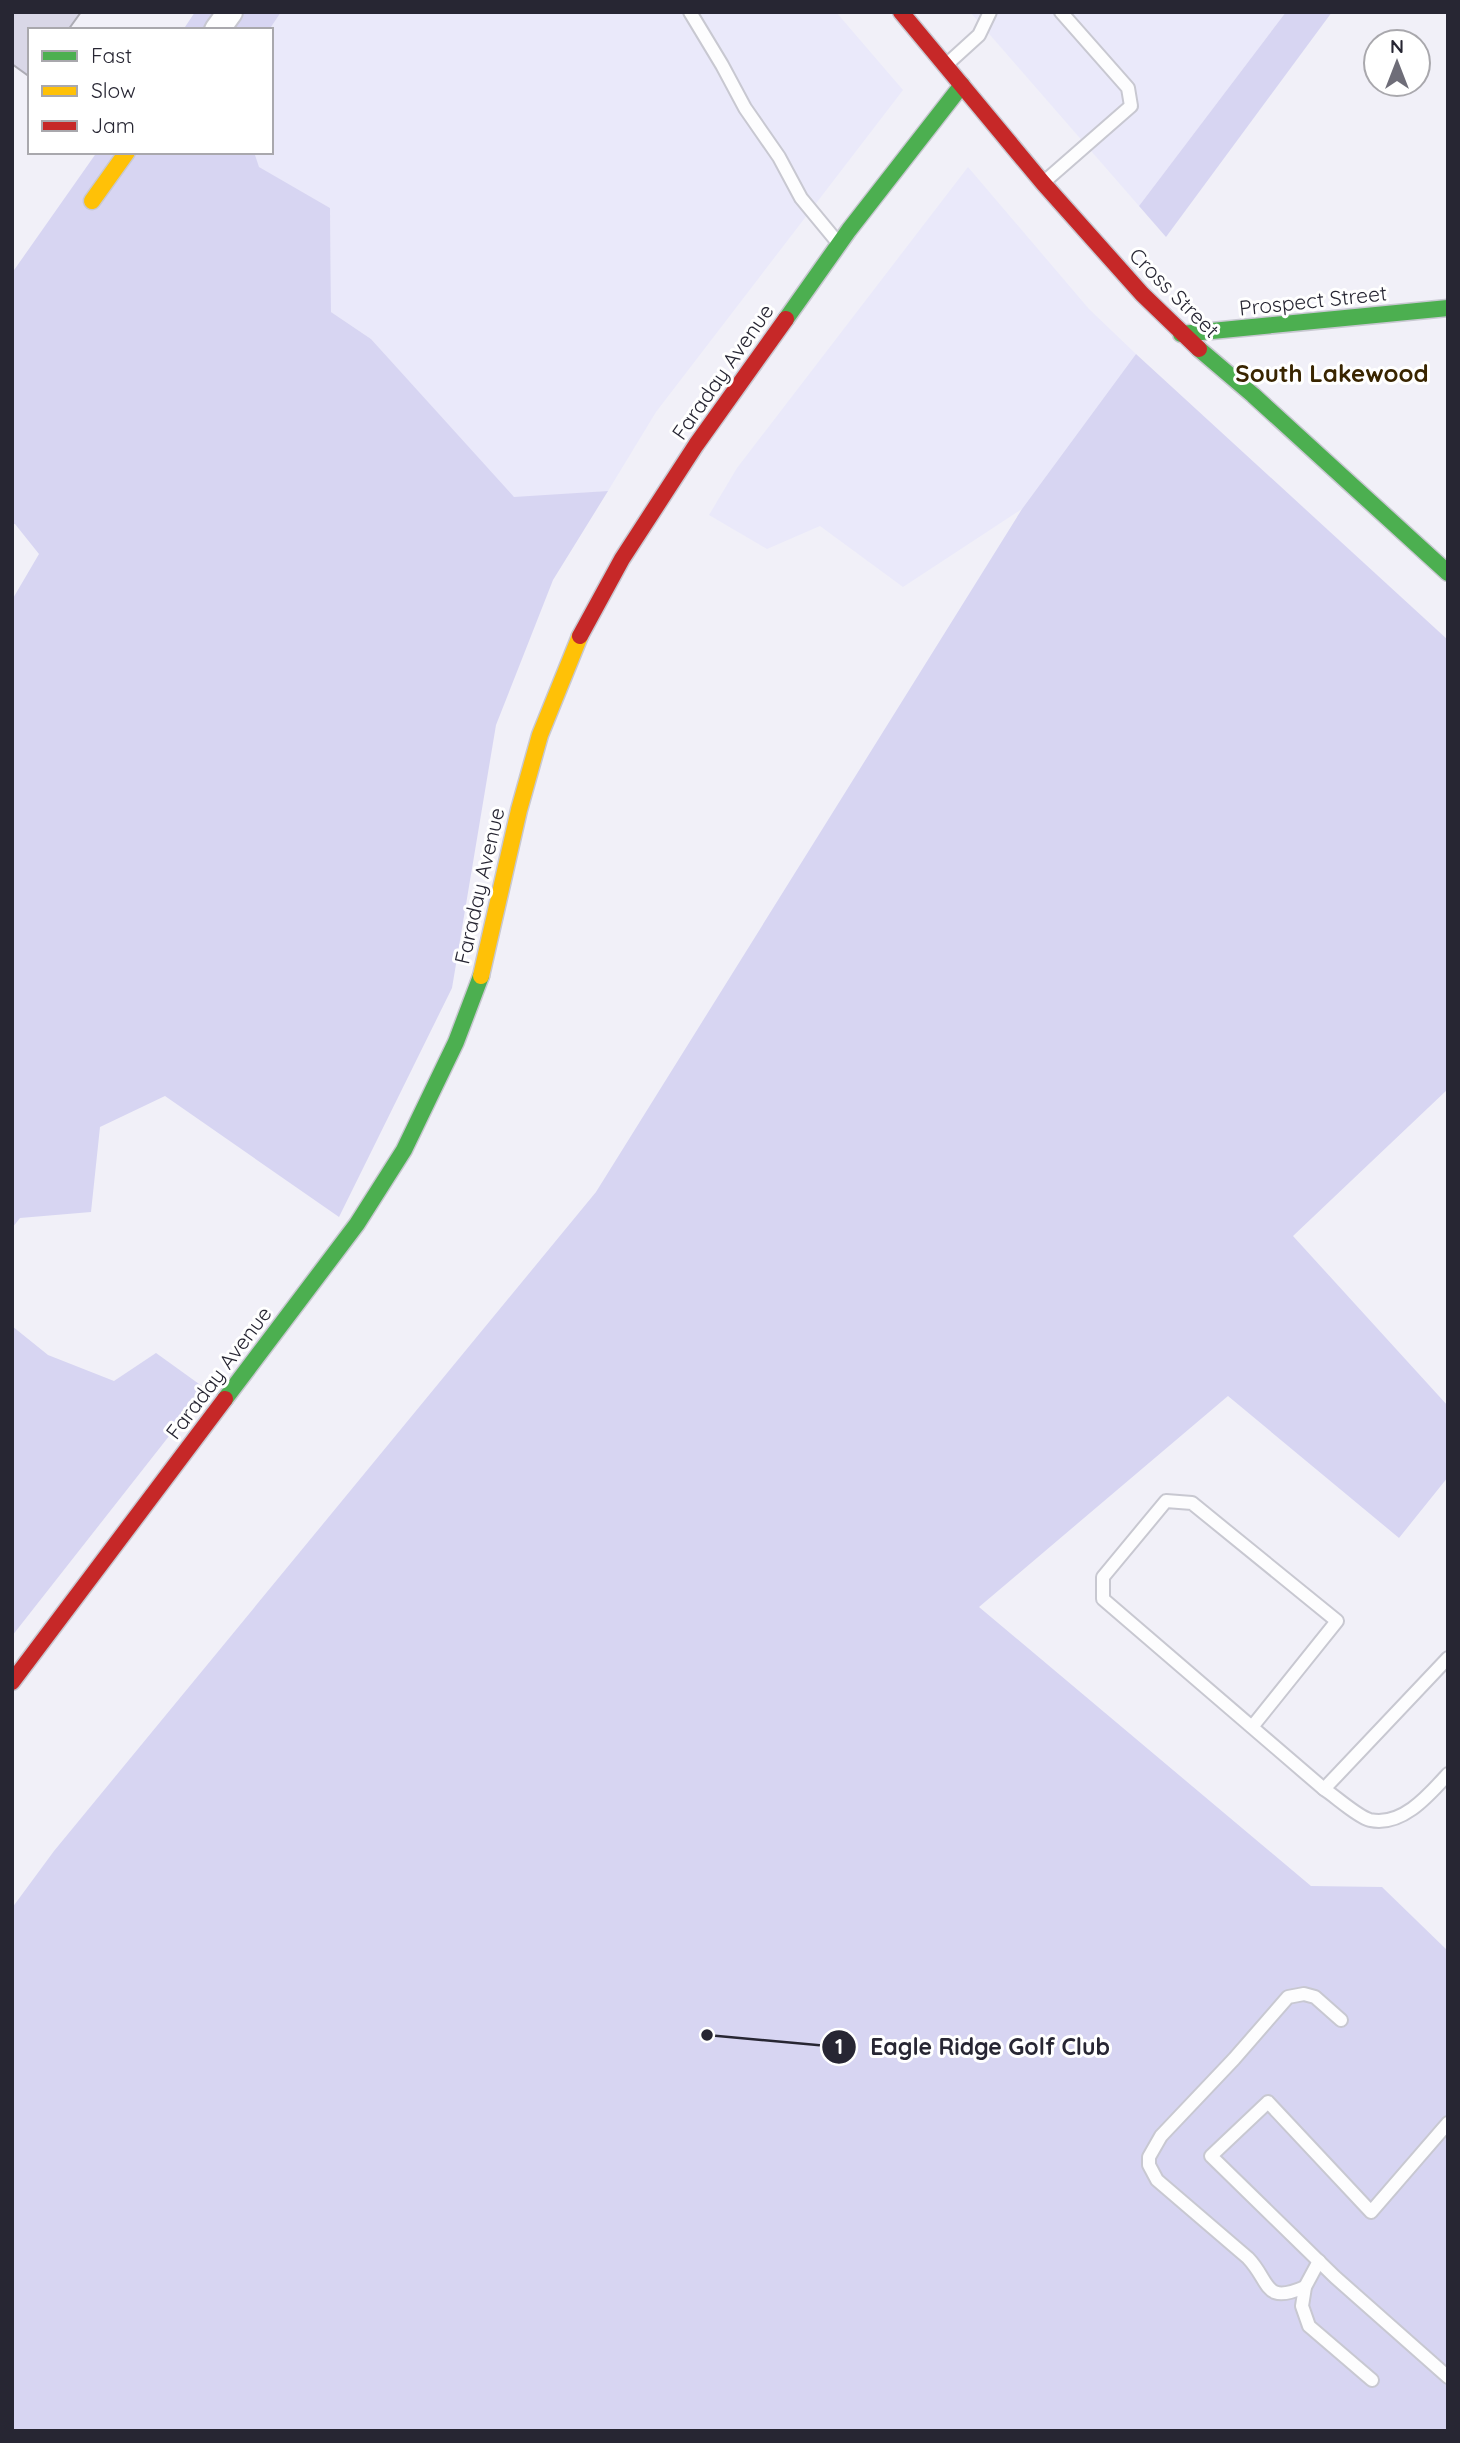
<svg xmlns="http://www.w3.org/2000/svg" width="1460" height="2443" font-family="Quicksand,sans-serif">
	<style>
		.built { fill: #eae9fa }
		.green { fill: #d7d5f2 }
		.building { fill: #d9d7e7; stroke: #acabb4; stroke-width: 2 }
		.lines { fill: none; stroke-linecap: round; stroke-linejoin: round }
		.lane-casing { stroke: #c8c8d1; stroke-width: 16 }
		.street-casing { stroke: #c8c8d1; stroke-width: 28 }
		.fast-casing { stroke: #c8c8d1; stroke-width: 19 }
		.slow-casing { stroke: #c8c8d1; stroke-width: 19 }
		.jam-casing { stroke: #c8c8d1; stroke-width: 19 }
		.lane { stroke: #fdfdfe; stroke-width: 12 }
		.street { stroke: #fdfdfe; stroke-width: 24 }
		.fast { stroke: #4caf50; stroke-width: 16 }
		.slow { stroke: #ffc107; stroke-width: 16 }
		.jam { stroke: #c62828; stroke-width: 16 }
		.labels { text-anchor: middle; stroke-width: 6; stroke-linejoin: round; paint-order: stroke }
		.street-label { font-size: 21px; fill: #272633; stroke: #fff }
		.quarter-label { font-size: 24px; font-weight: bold; fill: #392500; stroke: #fff }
		.leader { fill: none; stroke: #272633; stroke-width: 2.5 }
		.callout-dot { fill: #272633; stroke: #fff; stroke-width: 2.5 }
		.mark-label { font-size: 21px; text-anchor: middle; font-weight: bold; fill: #fff }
		.callout-label { font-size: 23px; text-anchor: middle; font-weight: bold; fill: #272633; stroke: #fff; stroke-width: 6; stroke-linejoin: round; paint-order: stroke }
	</style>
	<rect width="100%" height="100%" fill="#f1f0f8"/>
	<!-- built -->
	<g class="built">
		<path d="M281,12H836L903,90L656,412L608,491L514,498L371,339L331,312L330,208L258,167L254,152H271V30H269Z"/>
		<path d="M970,12H1286L1139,206Z"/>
		<path d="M968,167L1089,309L1136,354L1022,509L903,587L820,526L767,549L709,515L737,468Z"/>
	</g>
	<!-- green -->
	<g class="green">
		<path d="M195,12H281L269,30H183Z"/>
		<path d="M1286,12H1332L1166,237L1139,206Z"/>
		<path d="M97,152H254L259,167L330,208L331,312L371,339L514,497L608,491L553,580L496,725L452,988L339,1217L165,1096L100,1127L91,1212L20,1218L12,1228V600L39,554L15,524H12V273Z"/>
		<path d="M1136,354L1448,640V1089L1293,1236L1448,1406V1477L1399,1538L1228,1396L979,1607L1311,1886L1382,1887L1448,1951V2431H12V1908L54,1851L596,1192L1022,509Z"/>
		<path d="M12,1326L48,1355L114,1381L156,1353L206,1389L12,1636Z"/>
	</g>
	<!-- building -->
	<path class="building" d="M12,12H81L68,30H30V77L12,64Z"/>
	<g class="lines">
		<defs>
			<g id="lane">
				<path d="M690,12L722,65L745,108L779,157L801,198L839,244"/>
				<path d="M946,65L979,35L990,12"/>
				<path d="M1044,182L1131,106L1128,88L1061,12"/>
				<path d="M1448,1658L1324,1789C1335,1796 1358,1817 1370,1820C1402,1827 1429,1795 1448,1774"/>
				<path d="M1252,1727L1337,1621L1192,1503L1166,1501L1103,1577V1599L1324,1789"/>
				<path d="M1448,2123L1371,2212L1268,2102L1211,2156L1335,2277L1448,2377"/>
				<path d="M1319,2261L1305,2287L1302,2306L1309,2326L1372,2380"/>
				<path d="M1305,2287C1263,2305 1271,2282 1248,2258L1157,2180L1149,2165V2157L1161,2136L1234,2059L1288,1997L1304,1994L1315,1997L1341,2020"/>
			</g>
			<path id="street" d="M217,30L230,12"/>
			<g id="fast">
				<path d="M786,319L849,230L962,85"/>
				<path d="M1181,334L1448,308"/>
				<path d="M1199,349L1253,395L1448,573"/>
				<path d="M225,1399L357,1224L404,1150L456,1042L481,976"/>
			</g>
			<g id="slow">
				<path d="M92,201L127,152"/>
				<path d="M481,976L519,810L540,735L580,636"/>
			</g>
			<g id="jam">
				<path d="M901,12L1043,183L1142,294L1199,349"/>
				<path d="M580,636L622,559L696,445L786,319"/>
				<path d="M12,1682L225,1399"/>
			</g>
		</defs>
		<!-- lane casing -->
		<use href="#lane" class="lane-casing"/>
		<!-- street casing -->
		<use href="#street" class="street-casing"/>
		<!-- fast casing -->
		<use href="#fast" class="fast-casing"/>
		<!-- slow casing -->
		<use href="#slow" class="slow-casing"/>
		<!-- jam casing -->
		<use href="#jam" class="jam-casing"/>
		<!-- lane -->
		<use href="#lane" class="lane"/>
		<!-- street -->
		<use href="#street" class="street"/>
		<!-- fast -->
		<use href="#fast" class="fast"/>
		<!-- slow -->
		<use href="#slow" class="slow"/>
		<!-- jam -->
		<use href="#jam" class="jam"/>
	</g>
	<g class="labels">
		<!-- street labels -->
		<g class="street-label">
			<text transform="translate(1174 293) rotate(45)" y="7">Cross Street</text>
			<text transform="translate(1313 301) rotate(-6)" y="7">Prospect Street</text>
			<text transform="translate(723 372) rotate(-55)" y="7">Faraday Avenue</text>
			<text transform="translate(480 886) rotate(-77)" y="7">Faraday Avenue</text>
			<text transform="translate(219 1373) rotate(-53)" y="7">Faraday Avenue</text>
		</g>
		<!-- quarter labels -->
		<g class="quarter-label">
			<text x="1332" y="382">South Lakewood</text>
		</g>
	</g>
	<!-- callouts -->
	<path class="leader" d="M707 2035L839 2047"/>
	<g class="callout-dot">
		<circle cx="707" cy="2035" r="7"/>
		<circle cx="839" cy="2047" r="18"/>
	</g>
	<g class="mark-label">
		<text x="839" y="2054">1</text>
	</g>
	<g class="callout-label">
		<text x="990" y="2055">Eagle Ridge Golf Club</text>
	</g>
	<!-- border -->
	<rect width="1460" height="2443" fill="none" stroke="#272633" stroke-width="28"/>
	<!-- legend -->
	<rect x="28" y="28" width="245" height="126" fill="#ffffff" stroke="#a9a8ad" stroke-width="2"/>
	<rect x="42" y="51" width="35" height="10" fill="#4caf50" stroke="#a9a8ad" stroke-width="2"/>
	<text x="91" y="63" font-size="21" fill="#272633">Fast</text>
	<rect x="42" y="86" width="35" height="10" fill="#ffc107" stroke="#a9a8ad" stroke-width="2"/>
	<text x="91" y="98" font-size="21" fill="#272633">Slow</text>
	<rect x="42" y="121" width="35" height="10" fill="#c62828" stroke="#a9a8ad" stroke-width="2"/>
	<text x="91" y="133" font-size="21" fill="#272633">Jam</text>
	<!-- north arrow -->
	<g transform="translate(1397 63)"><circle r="33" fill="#ffffff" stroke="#a9a8ad" stroke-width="2"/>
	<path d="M0-5L12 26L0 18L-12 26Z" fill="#6e6d78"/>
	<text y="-10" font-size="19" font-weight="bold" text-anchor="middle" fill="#272633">N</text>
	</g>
</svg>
